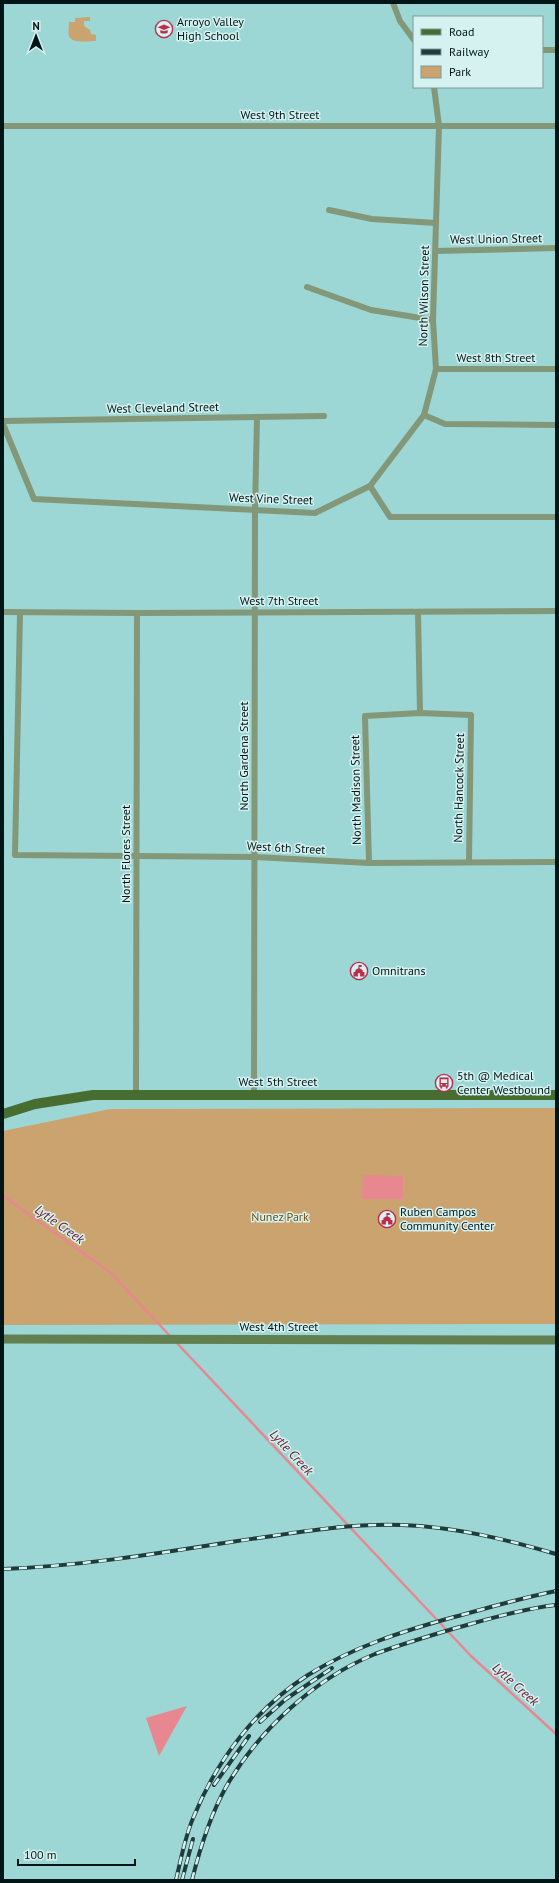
<svg xmlns="http://www.w3.org/2000/svg" width="559" height="1883" font-family="'PT Sans',sans-serif">
	<style>
		.green { fill: #caa36e }
		.water { fill: #e78891 }
		.lines { fill: none; stroke-linecap: round; stroke-linejoin: round }
		.stream { stroke: #e78891; stroke-width: 2.5 }
		.street { stroke: #839878; stroke-width: 6 }
		.secondary { stroke: #617f4f; stroke-width: 9 }
		.primary { stroke: #486d31; stroke-width: 10 }
		.rail-casing { stroke: #1f3b3b; stroke-width: 4 }
		.rail { stroke: #d5f1f0; stroke-width: 2.5; stroke-dasharray: 8; stroke-linecap: butt }
		.labels { text-anchor: middle; stroke-width: 3; stroke-linejoin: round; paint-order: stroke }
		.poi-label { font-size: 12px; fill: #001515; stroke: #d5f1f0; text-anchor: start }
		.street-label { font-size: 12px; fill: #001515; stroke: #d5f1f0 }
		.park-label { font-size: 12px; fill: #724d11; stroke: #d5f1f0 }
		.water-label { font-size: 13px; font-style: italic; fill: #6a1627; stroke: #d5f1f0 }
	</style>
	<rect width="100%" height="100%" fill="#9cd7d6"/>
	<!-- green -->
	<g class="green">
		<path d="M90,17V21H84V26L90,30L91,34L96,35V41C90,41 71,44 69,36C68,32 69,26 69,22H75V18Z"/>
		<path d="M556,1108V1324L3,1325V1131L110,1109Z"/>
	</g>
	<!-- water -->
	<g class="water">
		<path d="M363,1175L403,1176V1199H362Z"/>
		<path d="M187,1706L159,1756L146,1718Z"/>
	</g>
	<g class="lines">
		<!-- stream -->
		<g class="stream">
			<path d="M3,1196L110,1272L170,1336"/>
			<path d="M175,1341L471,1656L556,1734"/>
		</g>
		<!-- street -->
		<g class="street">
			<path d="M393,3L400,21L414,40"/>
			<path d="M542,50H556"/>
			<path d="M3,126H556"/>
			<path d="M329,210L372,219L436,223"/>
			<path d="M436,251L556,248"/>
			<path d="M307,287L371,310L433,320"/>
			<path d="M436,369H556"/>
			<path d="M424,415L445,424L556,425"/>
			<path d="M3,421L324,416"/>
			<path d="M3,424L34,499L315,513L370,486L424,415L436,369L433,320L439,126L434,87"/>
			<path d="M370,486L390,517H556"/>
			<path d="M3,612L137,613L556,611"/>
			<path d="M418,612L420,713"/>
			<path d="M20,613L15,855L255,857L369,863L556,862"/>
			<path d="M369,863L365,716L420,713L471,715L469,862"/>
			<path d="M136,1094L137,613"/>
			<path d="M254,1095L255,511L257,417"/>
		</g>
		<!-- secondary -->
		<path class="secondary" d="M3,1339L556,1340"/>
		<!-- primary -->
		<path class="primary" d="M3,1114L35,1104L93,1095H556"/>
		<defs>
			<g id="rail">
				<path d="M3,1569C80,1566 155,1554 231,1542C288,1534 344,1523 402,1525C455,1527 505,1539 556,1554"/>
				<path d="M260,1722L286,1699L332,1668"/>
				<path d="M214,1785L249,1736"/>
				<path d="M176,1880C181,1859 185,1836 194,1816C217,1760 256,1708 308,1675C353,1647 403,1631 454,1617C488,1608 521,1598 556,1591"/>
				<path d="M182,1880L193,1839"/>
				<path d="M192,1880C200,1848 210,1816 226,1787C259,1730 314,1679 375,1654C402,1644 429,1636 456,1628C489,1619 522,1609 556,1605"/>
			</g>
		</defs>
		<!-- rail casing -->
		<use href="#rail" class="rail-casing"/>
		<!-- rail -->
		<use href="#rail" class="rail"/>
	</g>
	<!-- icons -->
	<defs>
		<symbol id="school-ring" viewBox="-11 -11 22 22"><circle r="9.5" fill="#d5f1f0" stroke="#bd2c4a" stroke-width="1.5"/><path d="M0-5L7-2L0 1L-7-2ZM-4 1L0 2.5L4 1V4Q0 6-4 4Z" fill="#bd2c4a"/></symbol>
		<symbol id="civic-ring" viewBox="-11 -11 22 22"><circle r="9.5" fill="#d5f1f0" stroke="#bd2c4a" stroke-width="1.5"/><path d="M-.6-6.5H3V-4.5H.6V-3L4-1V1h2V6H-6V1h2V-1L-.6-3ZM-1.2 2.5V6h2.4V2.5Z" fill="#bd2c4a"/></symbol>
		<symbol id="bus-ring" viewBox="-11 -11 22 22"><circle r="9.5" fill="#d5f1f0" stroke="#bd2c4a" stroke-width="1.5"/><path d="M-5-6H5V4H4V6H2V4H-2V6H-4V4H-5ZM-3.5-4V0h7V-4ZM-3.5 1.2v1.5H-2V1.2ZM2 1.2v1.5H3.5V1.2Z" fill="#bd2c4a"/></symbol>
	</defs>
	<g fill-rule="evenodd">
		<use href="#school-ring" x="154" y="19" width="20" height="20"/>
		<use href="#civic-ring" x="349" y="961" width="20" height="20"/>
		<use href="#bus-ring" x="434" y="1073" width="20" height="20"/>
		<use href="#civic-ring" x="377" y="1209" width="20" height="20"/>
	</g>
	<g class="labels">
		<!-- poi labels -->
		<g class="poi-label">
			<text x="177" y="26">Arroyo Valley<tspan x="177" dy="14">High School</tspan></text>
			<text x="372" y="975">Omnitrans</text>
			<text x="457" y="1080">5th @ Medical<tspan x="457" dy="14">Center Westbound</tspan></text>
			<text x="400" y="1216">Ruben Campos<tspan x="400" dy="14">Community Center</tspan></text>
		</g>
		<!-- street labels -->
		<g class="street-label">
			<text x="280" y="119">West 9th Street</text>
			<text transform="translate(496 239) rotate(-1)" y="4">West Union Street</text>
			<text transform="translate(424 296) rotate(-89)" y="4">North Wilson Street</text>
			<text x="496" y="362">West 8th Street</text>
			<text transform="translate(163 408) rotate(-1)" y="4">West Cleveland Street</text>
			<text transform="translate(271 499) rotate(2)" y="4">West Vine Street</text>
			<text x="279" y="605">West 7th Street</text>
			<text transform="translate(244 756) rotate(-90)" y="4">North Gardena Street</text>
			<text transform="translate(459 788) rotate(-89)" y="4">North Hancock Street</text>
			<text transform="translate(356 790) rotate(-91)" y="4">North Madison Street</text>
			<text transform="translate(286 848) rotate(3)" y="4">West 6th Street</text>
			<text transform="translate(126 854) rotate(-90)" y="4">North Flores Street</text>
			<text x="278" y="1086">West 5th Street</text>
			<text x="279" y="1331">West 4th Street</text>
		</g>
		<!-- park labels -->
		<g class="park-label">
			<text x="280" y="1221">Nunez Park</text>
		</g>
		<!-- water labels -->
		<g class="water-label">
			<text transform="translate(60 1224) rotate(35)" y="5">Lytle Creek</text>
			<text transform="translate(292 1452) rotate(47)" y="5">Lytle Creek</text>
			<text transform="translate(516 1684) rotate(42)" y="5">Lytle Creek</text>
		</g>
	</g>
	<!-- border -->
	<rect width="559" height="1883" fill="none" stroke="#001515" stroke-width="8"/>
	<!-- legend -->
	<rect x="413" y="16" width="130" height="72" fill="#d5f1f0" stroke="#809998"/>
	<rect x="421" y="29" width="20" height="6" fill="#486d31" stroke="#809998"/>
	<text x="449" y="36" font-size="12" fill="#001515">Road</text>
	<rect x="421" y="49" width="20" height="6" fill="#1f3b3b" stroke="#809998"/>
	<text x="449" y="56" font-size="12" fill="#001515">Railway</text>
	<rect x="421" y="66" width="20" height="12" fill="#caa36e" stroke="#809998"/>
	<text x="449" y="76" font-size="12" fill="#001515">Park</text>
	<!-- north arrow -->
	<g transform="translate(36 36)" stroke="#d5f1f0" stroke-width="3" paint-order="stroke">
	<path d="M0-3L7 15L0 10L-7 15Z" fill="#001515"/>
	<text y="-6" font-size="11" font-weight="bold" text-anchor="middle" fill="#001515">N</text>
	</g>
	<!-- scale -->
	<path d="M18 1859v6h117v-6" fill="none" stroke="#001515" stroke-width="2"/>
	<text x="24" y="1859" font-size="12" fill="#001515" stroke="#d5f1f0" stroke-width="3" paint-order="stroke">100 m</text>
</svg>
